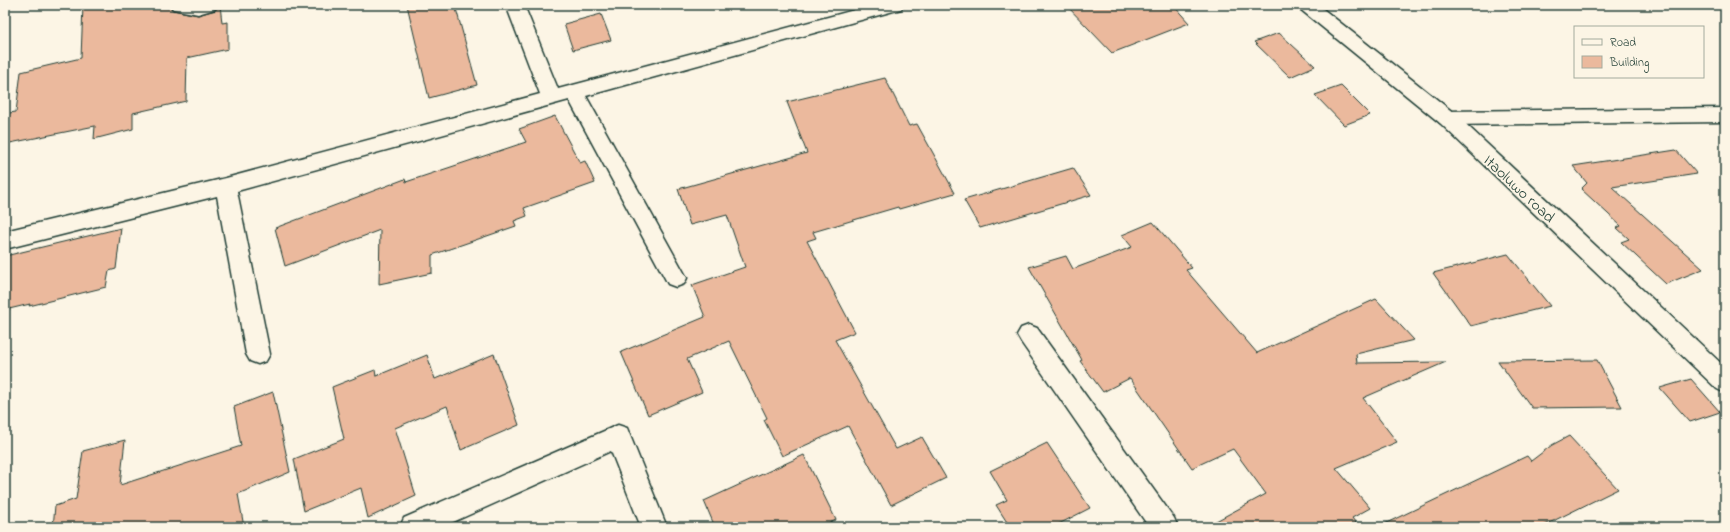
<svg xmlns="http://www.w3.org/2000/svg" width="1730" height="532" font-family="'Indie Flower',sans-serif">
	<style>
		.building { fill: #ebb99d; stroke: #1f3d34 }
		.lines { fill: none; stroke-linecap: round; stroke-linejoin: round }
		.minor-casing { stroke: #1f3d34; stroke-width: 3 }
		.tertiary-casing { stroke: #1f3d34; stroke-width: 3 }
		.minor { fill: #fcf5e5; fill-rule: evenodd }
		.tertiary { fill: #fcf5e5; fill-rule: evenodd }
		.labels { text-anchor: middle; stroke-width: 3.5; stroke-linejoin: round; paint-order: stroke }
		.street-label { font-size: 16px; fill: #1f3d34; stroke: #fcf5e5 }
	</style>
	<rect width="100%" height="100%" fill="#fcf5e5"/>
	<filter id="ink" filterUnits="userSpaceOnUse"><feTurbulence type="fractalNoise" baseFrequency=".025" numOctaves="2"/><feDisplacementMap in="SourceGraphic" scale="8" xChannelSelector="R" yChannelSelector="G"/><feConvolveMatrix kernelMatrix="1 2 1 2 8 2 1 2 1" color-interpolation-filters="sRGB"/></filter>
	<g filter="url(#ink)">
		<!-- building -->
		<g class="building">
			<path d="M83,5H169L173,10L198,15L215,10L220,5L222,23L228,22V49L187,58L186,101L133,113V129L94,139L95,126L5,144V129L9,113L16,112L21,72L81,58Z"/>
			<path d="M407,5H455L477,85L429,98Z"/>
			<path d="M1066,5H1173L1189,23L1112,53Z"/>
			<path d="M601,14L611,40L573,50L564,24Z"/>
			<path d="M1279,33L1315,66L1290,77L1254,42Z"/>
			<path d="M885,78L909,126L917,124L955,193L899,209L898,207L813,232L816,238L807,241L855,332L835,340L896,449L922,437L946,478L891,505L848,426L782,456L764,420L767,418L729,341L687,359L702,392L648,415L621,352L705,317L692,285L745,267L727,215L690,225L678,189L807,153L787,102Z"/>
			<path d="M1341,86L1370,115L1344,125L1315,95Z"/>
			<path d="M555,116L580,163L585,161L595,183L524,208L527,216L514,221L516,226L432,255V273L379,284L380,230L285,266L275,228L405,179L406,182L526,142L519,129Z"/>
			<path d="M1676,150L1697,174L1612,187L1703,269L1666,284L1621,242L1629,239L1617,228L1621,226L1581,189L1587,183L1573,166Z"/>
			<path d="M1073,168L1091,195L980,228L964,200Z"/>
			<path d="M1153,222L1192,268L1186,270L1257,353L1376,299L1414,340L1356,354L1357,363L1446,362L1363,398L1397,442L1336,468L1370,508L1352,518L1359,527H1205L1266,494L1233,449L1192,468L1130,378L1103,392L1080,361L1082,360L1029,267L1066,256L1073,269L1132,247L1122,235Z"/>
			<path d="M121,228L116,269L109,271L106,287L29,306L30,304L5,310V256Z"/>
			<path d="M1508,254L1550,306L1471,326L1433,273Z"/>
			<path d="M494,354L519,425L461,450L447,406L395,428L416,496L368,518L361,488L304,511L294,459L344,439L332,387L375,370L376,376L427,355L435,379Z"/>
			<path d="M1597,360L1622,407L1532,408L1498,361Z"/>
			<path d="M1691,379L1720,412L1690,422L1660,388Z"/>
			<path d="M273,392L290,472L238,494L244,527H53L55,506L76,499L83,451L125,440L120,485L241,446L234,407Z"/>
			<path d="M1569,436L1618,489L1541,527H1378L1527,456L1531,461L1552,445Z"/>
			<path d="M1047,443L1090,508L1053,527H1010L996,505L1007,500L990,471Z"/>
			<path d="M804,455L836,520L821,527H715L704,501Z"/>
		</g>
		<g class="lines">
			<defs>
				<g id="minor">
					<path d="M170,5H218L215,9L198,14L173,9Z"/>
					<path d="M506,5H524L558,89L873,5H904L901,9L586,96L687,278L684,284L676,287L668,284L569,100L237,191L270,354L266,361L258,364L250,361L246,354L217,196L5,249V231L226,178L540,94Z"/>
					<path d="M1725,108V122L1447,125L1440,123L1437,118L1440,113L1447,111Z"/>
					<path d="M1029,325L1037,328L1174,518L1178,527H1149L1021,342L1017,335L1021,328Z"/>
					<path d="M618,425L627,428L667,527H641L611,451L442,527H400L404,518Z"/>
				</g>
				<path id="tertiary" d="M1297,5H1318L1454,113L1725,367V393L1717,389L1440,123L1300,9Z"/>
			</defs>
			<!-- minor casing -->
			<use href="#minor" class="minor-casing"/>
			<!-- tertiary casing -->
			<use href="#tertiary" class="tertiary-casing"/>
			<!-- minor -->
			<use href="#minor" class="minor"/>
			<!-- tertiary -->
			<use href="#tertiary" class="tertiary"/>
		</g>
	</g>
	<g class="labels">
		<!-- street labels -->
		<g class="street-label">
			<text transform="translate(1520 188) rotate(43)" y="6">Itaoluwo road</text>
		</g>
	</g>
	<!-- margin -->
	<rect width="1730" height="532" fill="none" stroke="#fcf5e5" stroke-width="20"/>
	<rect x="10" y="10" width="1710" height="512" fill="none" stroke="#1f3d34" stroke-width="1.5" filter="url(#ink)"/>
	<!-- legend -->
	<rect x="1574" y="26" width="130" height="52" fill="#fcf5e5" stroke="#a4ab9e"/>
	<rect x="1582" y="39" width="20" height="6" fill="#fcf5e5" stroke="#a4ab9e"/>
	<text x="1610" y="46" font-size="12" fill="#1f3d34">Road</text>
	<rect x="1582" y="56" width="20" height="12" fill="#ebb99d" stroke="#a4ab9e"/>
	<text x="1610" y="66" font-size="12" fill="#1f3d34">Building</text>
</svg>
